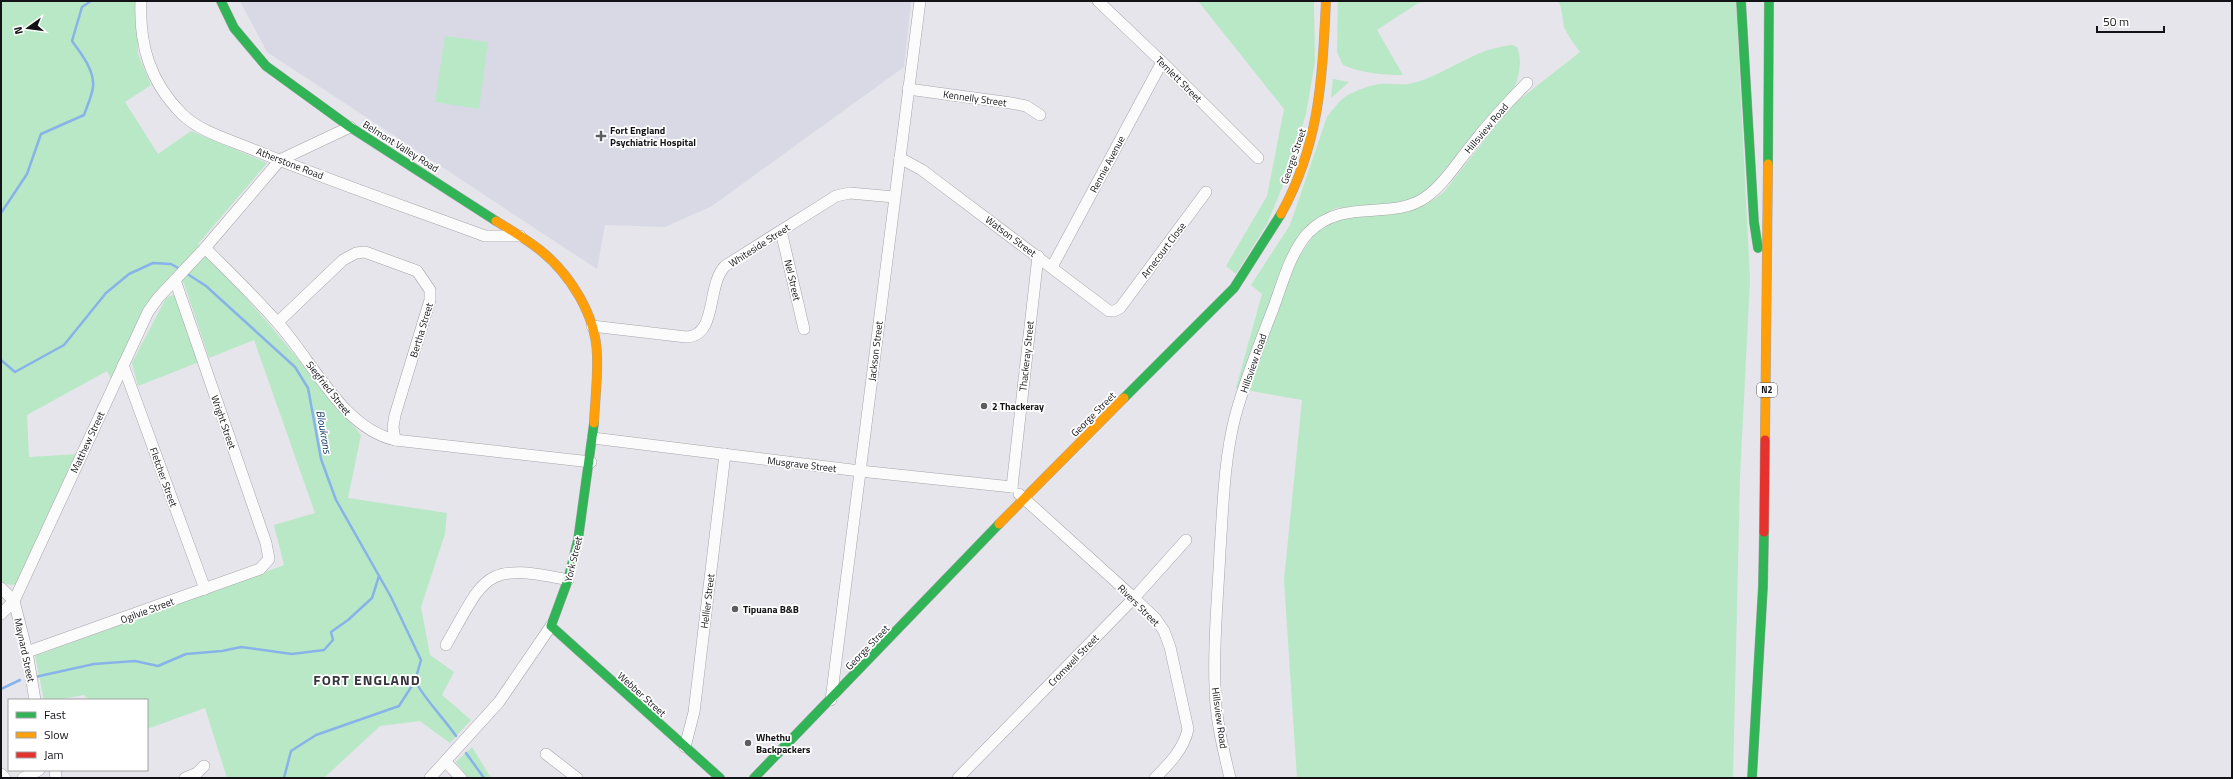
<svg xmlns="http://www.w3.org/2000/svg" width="2233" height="779" font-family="'Titillium Web',sans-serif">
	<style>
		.built { fill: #d9d9e5 }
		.green { fill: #b9e8c6 }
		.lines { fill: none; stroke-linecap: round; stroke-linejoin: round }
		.stream { stroke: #89b3e8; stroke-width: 2.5 }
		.street-casing { stroke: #a5a5a9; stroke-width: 12 }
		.fast-casing { stroke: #a5a5a9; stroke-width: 10 }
		.slow-casing { stroke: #a5a5a9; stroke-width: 10 }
		.jam-casing { stroke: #a5a5a9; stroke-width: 10 }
		.street { stroke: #fbfbfc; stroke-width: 11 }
		.fast { stroke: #30b455; stroke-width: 9 }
		.slow { stroke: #ff9f0a; stroke-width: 9 }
		.jam { stroke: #e5322d; stroke-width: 9 }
		.poi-dot { fill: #5c5c61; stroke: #fff; stroke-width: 1.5 }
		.labels { text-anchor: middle; stroke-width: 3.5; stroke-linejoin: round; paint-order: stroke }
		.shield { fill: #fff; stroke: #5a5a5d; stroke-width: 1 }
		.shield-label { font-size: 9px; font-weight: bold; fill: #131317 }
		.street-label { font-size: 10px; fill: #131317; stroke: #fff }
		.poi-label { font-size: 10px; font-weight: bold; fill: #131317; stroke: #fff; text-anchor: start }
		.water-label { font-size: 11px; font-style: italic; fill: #0d3664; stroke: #fff }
		.district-label { font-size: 14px; font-weight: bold; letter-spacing: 1px; fill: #36353d; stroke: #fff }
	</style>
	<rect width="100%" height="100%" fill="#e5e5eb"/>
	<!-- built -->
	<path class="built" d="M240,1H911L904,67L712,206L665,227L605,225L597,269L267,52Z"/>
	<!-- green -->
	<g class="green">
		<path d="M1,1H137L138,54L151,85L125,102L158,154L191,131L267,163L198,244L268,323L361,435L348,498L447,513L445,534L421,607L430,655L454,672L442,695L471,720L450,743L420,721L380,726L324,778H227L205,708L147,729V700H88L84,695L56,700H44L35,656L284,565L274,525L315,513L254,340L209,358L184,283L171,275L160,289L112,380L107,371L27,415L29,457L79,454L17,584L11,585L1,582Z"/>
		<path d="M1198,1H1314L1315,61L1306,114L1288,173L1267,224L1236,274L1226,266L1267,196L1284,109Z"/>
		<path d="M1338,1H1426L1418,3L1377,30L1403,75C1382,75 1362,73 1343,65L1337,52Z"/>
		<path d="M1558,1H1736L1750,280L1740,477L1733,778H1297L1284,580L1302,400L1246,390L1297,259L1314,235L1328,223L1341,218L1410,210L1427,204L1444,192L1510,107L1580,52C1574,44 1568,36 1564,27C1562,18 1563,9 1558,1Z"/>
		<path d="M445,36L488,42L479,109L435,102Z"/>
		<path d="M1512,45L1517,47C1522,59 1520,74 1515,86L1429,188L1414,199L1395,203L1336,208L1326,213L1304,233L1240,389L1236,388L1262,294L1251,285L1290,225L1327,117C1333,110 1339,100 1348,95C1357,90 1369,86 1379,84C1391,83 1402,86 1413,83C1448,74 1472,49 1512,45Z"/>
		<path d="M1333,79L1349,82L1331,98Z"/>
		<path d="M173,295L175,296L199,362L138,386L132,363L166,298Z"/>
		<path d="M472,747L491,778H468L456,762Z"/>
	</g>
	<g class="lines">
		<!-- stream -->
		<g class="stream">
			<path d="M1,213L27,174L41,134L84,115C87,106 92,96 93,87C95,71 81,53 72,41L82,7L91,1"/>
			<path d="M186,273L206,286L295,367L308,388L321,459L336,500L391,597L421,660L415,681L399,706L316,735L291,751L284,778"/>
			<path d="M1,360L15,372L64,345L106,293L129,274L153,263L171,264L180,269"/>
			<path d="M35,677L94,664L135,661L158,666L186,654L222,651L241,647L292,654L324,650L333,640L331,632L348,620L372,598L379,576"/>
			<path d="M415,681C426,701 443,717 456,736"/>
			<path d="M1,689L20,680"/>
			<path d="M466,753L484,778"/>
		</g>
		<defs>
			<g id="street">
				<path d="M141,1C139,45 150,82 182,114C199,131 227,139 249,148C327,180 406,207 485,236H520"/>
				<path d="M1098,1L1162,62L1258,158"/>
				<path d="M908,89L1011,103L1026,106L1040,115"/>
				<path d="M900,158L922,170L1109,311H1114L1120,308L1206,192"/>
				<path d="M781,231L804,329"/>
				<path d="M205,248C229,272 254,296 277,322C312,360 342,428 395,440L591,462"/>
				<path d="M1052,267L1162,62"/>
				<path d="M278,322L343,260L356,253L365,252L417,271L430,290V300L395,415L393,427L395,440"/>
				<path d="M592,326L686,337C718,336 706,286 725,266L836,196L850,193L894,197"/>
				<path d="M123,365L205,589"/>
				<path d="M593,438L860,471L1012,487"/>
				<path d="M1012,487L1038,256"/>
				<path d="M1019,494L1134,598L1155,618L1164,631L1170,647L1188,729C1184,749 1169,764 1155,778"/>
				<path d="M1,588L14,601L27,652L35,700"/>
				<path d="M1,614L14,601L148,312L158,298L205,248L280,160L350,127"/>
				<path d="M446,645C486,575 483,562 568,580"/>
				<path d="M27,652L260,569L269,559L266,543L175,280"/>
				<path d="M831,700L920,1"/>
				<path d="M685,747L694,712L725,454"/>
				<path d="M546,754L577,778"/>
				<path d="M446,762L461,778"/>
				<path d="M55,770L56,778"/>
				<path d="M1,774L5,778"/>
				<path d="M23,778L39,770"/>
				<path d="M185,778L197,773L204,766"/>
				<path d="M430,778L499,702L551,626"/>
				<path d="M958,778L1134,598L1186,540"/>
				<path d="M1230,778C1223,748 1215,717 1215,686C1213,642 1218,596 1220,551C1223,507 1224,460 1235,417C1245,380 1259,345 1273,309C1282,285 1290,253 1308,233C1344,196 1391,222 1426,197C1444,184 1457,163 1471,146C1488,124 1507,103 1527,83"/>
			</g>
			<g id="fast">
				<path d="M221,1L234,28L266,66L350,127L496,221"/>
				<path d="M1741,1L1754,222L1758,248"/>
				<path d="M1768,164L1769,1"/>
				<path d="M1124,398L1234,288L1281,214"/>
				<path d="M594,423L578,540L568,580L551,626L720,778"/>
				<path d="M754,778L999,524"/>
				<path d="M1752,778L1763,586L1764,532"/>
			</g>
			<g id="slow">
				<path d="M1281,214C1320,143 1322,80 1326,1"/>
				<path d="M496,221C511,230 526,239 540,250C570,274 596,315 597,355C598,377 595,400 594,423"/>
				<path d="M1765,440L1768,164"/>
				<path d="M999,524L1124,398"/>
			</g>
			<path id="jam" d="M1764,532L1765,440"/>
		</defs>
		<!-- street casing -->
		<use href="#street" class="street-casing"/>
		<!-- fast casing -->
		<use href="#fast" class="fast-casing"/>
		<!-- slow casing -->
		<use href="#slow" class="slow-casing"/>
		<!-- jam casing -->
		<use href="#jam" class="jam-casing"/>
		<!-- street -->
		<use href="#street" class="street"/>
		<!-- fast -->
		<use href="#fast" class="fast"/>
		<!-- slow -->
		<use href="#slow" class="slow"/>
		<!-- jam -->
		<use href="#jam" class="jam"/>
	</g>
	<!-- markers -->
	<g class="poi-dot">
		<path d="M599 130h4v4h4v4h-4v4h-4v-4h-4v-4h4z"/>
		<circle cx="984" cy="406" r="4"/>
		<circle cx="735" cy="609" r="4"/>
		<circle cx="748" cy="743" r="4"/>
	</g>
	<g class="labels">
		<!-- shield labels -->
		<rect class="shield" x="1757" y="383" width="20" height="14" rx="3"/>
		<g class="shield-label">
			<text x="1767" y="393">N2</text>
		</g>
		<!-- street labels -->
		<g class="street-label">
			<text transform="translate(1179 79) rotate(45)" y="4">Temlett Street</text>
			<text transform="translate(975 98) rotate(8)" y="4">Kennelly Street</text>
			<text transform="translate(1486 128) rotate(-50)" y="4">Hillsview Road</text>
			<text transform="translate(401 146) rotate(32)" y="4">Belmont Valley Road</text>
			<text transform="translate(1293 156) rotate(-71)" y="4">George Street</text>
			<text transform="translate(290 163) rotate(21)" y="4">Atherstone Road</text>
			<text transform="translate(1107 164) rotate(-62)" y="4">Rennie Avenue</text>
			<text transform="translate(1011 236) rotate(37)" y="4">Watson Street</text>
			<text transform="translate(759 245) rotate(-33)" y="4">Whiteside Street</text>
			<text transform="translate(1163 250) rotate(-53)" y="4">Arnecourt Close</text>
			<text transform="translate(793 280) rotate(77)" y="4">Nel Street</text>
			<text transform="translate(421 330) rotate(-73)" y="4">Bertha Street</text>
			<text transform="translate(875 351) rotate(-83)" y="4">Jackson Street</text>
			<text transform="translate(1026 356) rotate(-84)" y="4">Thackeray Street</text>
			<text transform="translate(1253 363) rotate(-71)" y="4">Hillsview Road</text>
			<text transform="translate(329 388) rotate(52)" y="4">Siegfried Street</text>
			<text transform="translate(1093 414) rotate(-45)" y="4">George Street</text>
			<text transform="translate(224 422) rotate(71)" y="4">Wright Street</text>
			<text transform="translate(87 442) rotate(-65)" y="4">Matthew Street</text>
			<text transform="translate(802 464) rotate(7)" y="4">Musgrave Street</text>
			<text transform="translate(164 477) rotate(70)" y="4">Fletcher Street</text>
			<text transform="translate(573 559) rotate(-76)" y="4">York Street</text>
			<text transform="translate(707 601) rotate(-83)" y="4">Hellier Street</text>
			<text transform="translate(1139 605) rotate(45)" y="4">Rivers Street</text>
			<text transform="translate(147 610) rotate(-20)" y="4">Ogilvie Street</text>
			<text transform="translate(867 647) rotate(-46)" y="4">George Street</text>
			<text transform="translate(25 650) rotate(78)" y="4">Maynard Street</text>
			<text transform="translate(1073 660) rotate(-46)" y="4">Cromwell Street</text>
			<text transform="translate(642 694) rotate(42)" y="4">Webber Street</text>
			<text transform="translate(1220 718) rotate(82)" y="4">Hillsview Road</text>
		</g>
		<!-- poi labels -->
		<g class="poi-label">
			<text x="610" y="134">Fort England<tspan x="610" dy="12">Psychiatric Hospital</tspan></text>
			<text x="992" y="410">2 Thackeray</text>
			<text x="743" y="613">Tipuana B&amp;B</text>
			<text x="756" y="741">Whethu<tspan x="756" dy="12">Backpackers</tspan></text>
		</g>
		<!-- water labels -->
		<g class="water-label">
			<text transform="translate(324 432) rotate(80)" y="4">Bloukrans</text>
		</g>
		<!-- district labels -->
		<g class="district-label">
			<text x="367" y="685">FORT ENGLAND</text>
		</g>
	</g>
	<!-- border -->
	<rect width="2233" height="779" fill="none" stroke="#131317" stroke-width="4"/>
	<!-- legend -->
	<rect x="8" y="699" width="140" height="72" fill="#ffffff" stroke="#a1a1a2"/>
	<rect x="16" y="712" width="20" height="6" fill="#30b455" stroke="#a1a1a2"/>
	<text x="44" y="719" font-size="12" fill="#131317">Fast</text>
	<rect x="16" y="732" width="20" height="6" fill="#ff9f0a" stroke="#a1a1a2"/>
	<text x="44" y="739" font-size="12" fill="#131317">Slow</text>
	<rect x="16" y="752" width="20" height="6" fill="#e5322d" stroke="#a1a1a2"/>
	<text x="44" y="759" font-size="12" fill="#131317">Jam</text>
	<!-- north arrow -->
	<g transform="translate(28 28) rotate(256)" stroke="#ffffff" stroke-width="3" paint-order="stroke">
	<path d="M0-3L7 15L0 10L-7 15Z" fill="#131317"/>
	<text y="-6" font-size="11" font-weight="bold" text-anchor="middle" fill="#131317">N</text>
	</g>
	<!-- scale -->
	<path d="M2097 26v6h67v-6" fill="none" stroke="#131317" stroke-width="2"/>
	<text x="2103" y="26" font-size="12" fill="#131317" stroke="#ffffff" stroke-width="3" paint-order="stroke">50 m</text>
</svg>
